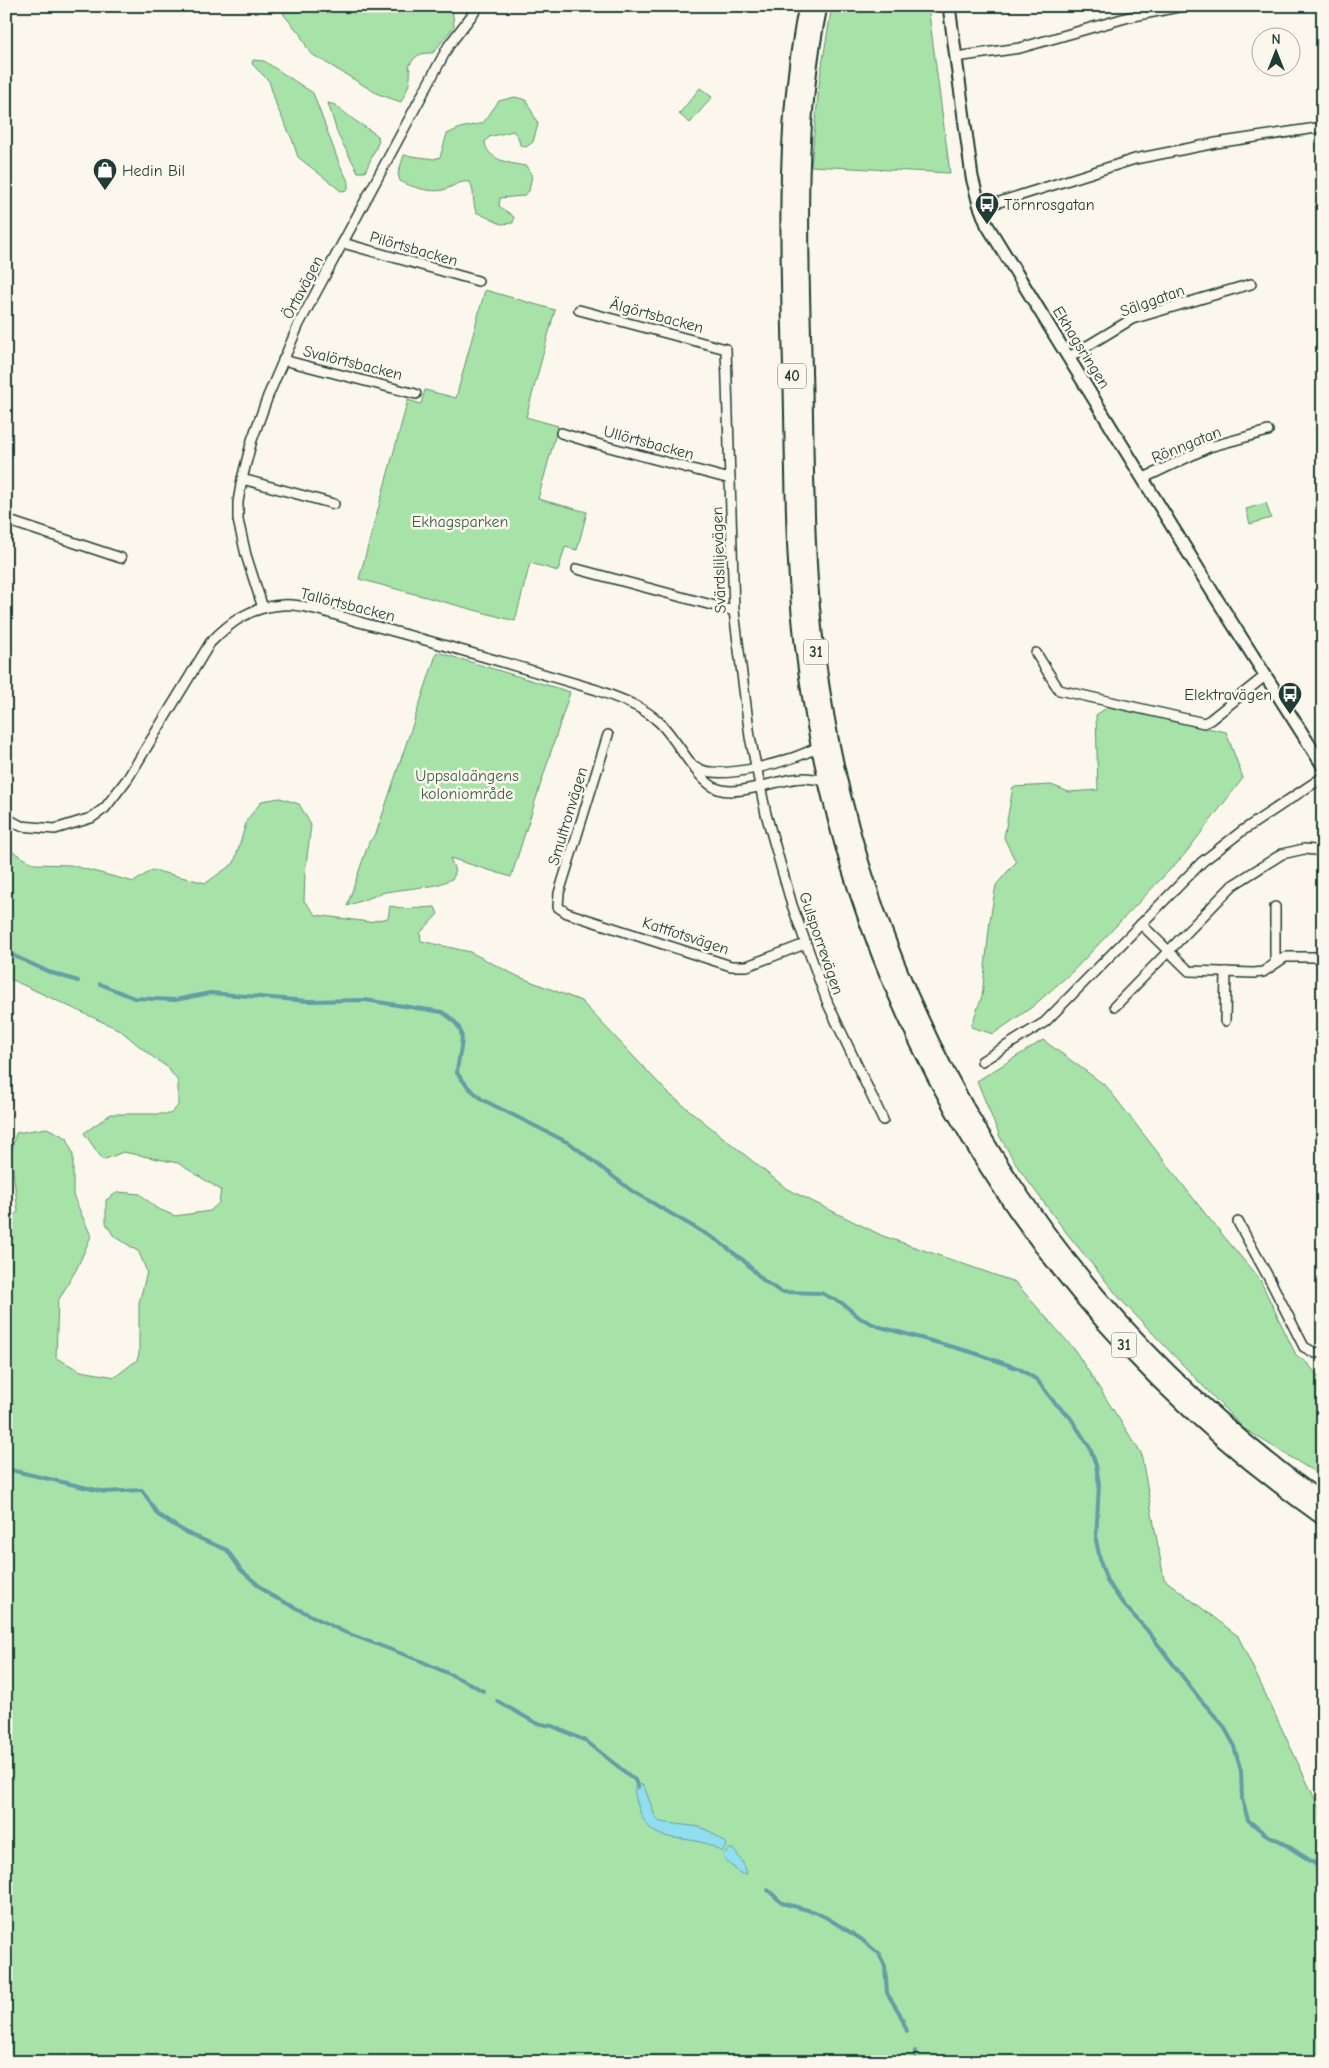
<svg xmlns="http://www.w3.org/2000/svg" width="1329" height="2068" font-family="'Comic Neue',sans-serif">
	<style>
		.green { fill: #a7e3a9; stroke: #63906e }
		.water { fill: #90deef; stroke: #639ea4 }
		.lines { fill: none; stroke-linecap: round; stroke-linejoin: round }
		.stream { stroke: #639ea4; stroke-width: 4 }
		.minor-casing { stroke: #1f3d34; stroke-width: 12 }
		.tertiary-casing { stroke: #1f3d34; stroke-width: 15 }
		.trunk-casing { stroke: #1f3d34; stroke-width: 19 }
		.minor { stroke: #fbf7ec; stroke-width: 9 }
		.tertiary { stroke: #fbf7ec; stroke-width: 11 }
		.trunk { stroke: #fbf7ec; stroke-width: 15 }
		.labels { text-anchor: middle; stroke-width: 5; stroke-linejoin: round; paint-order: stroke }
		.shield { fill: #fbf7ec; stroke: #61756b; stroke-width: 1 }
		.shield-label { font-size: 15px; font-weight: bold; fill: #1f3d34 }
		.poi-label { font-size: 16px; fill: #1f3d34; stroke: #fbf7ec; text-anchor: start }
		.street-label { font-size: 16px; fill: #1f3d34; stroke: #fbf7ec }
		.park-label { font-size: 16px; fill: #3a5e4b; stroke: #fbf7ec }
	</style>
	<rect width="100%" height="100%" fill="#fbf7ec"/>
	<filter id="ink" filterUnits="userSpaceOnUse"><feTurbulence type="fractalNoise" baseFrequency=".02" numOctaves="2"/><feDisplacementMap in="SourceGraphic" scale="10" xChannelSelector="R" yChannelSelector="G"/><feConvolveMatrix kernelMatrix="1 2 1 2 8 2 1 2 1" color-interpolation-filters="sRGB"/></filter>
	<g filter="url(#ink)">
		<!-- green -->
		<g class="green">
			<path d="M282,6H452L454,26L433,53C420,53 416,54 409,66C413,79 407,90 401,102L378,94L310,53L300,34L284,15Z"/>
			<path d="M832,6H928L950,173L811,166L820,77Z"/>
			<path d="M253,60L264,61L313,93L339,163L348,181V190L341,191L298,157L292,139L277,107L269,81L252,64Z"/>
			<path d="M700,88L712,97L690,123L679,114Z"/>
			<path d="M515,97L526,100L538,124L533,142L526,147L520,145L518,137L513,131L489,137L485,142C486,160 512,164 526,166L532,175L529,191L523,196L500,198L499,206L514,217L513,223L501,224L476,212C472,201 475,191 470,182C460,180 453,187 443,190C431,193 411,187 400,181L398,174L404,155L434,159L440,157L447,134L460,128L483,123L499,101Z"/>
			<path d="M328,103L335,105L354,120L377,135L379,141L365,172H358L338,135Z"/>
			<path d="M485,290L555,310L526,417L558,426L538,499L587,512L577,550L565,547L558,571L530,563L515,621L359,579L408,400L421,404L425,390L456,398Z"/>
			<path d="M1266,503L1271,518L1250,524L1246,509Z"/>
			<path d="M437,652L570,692L511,877L450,858L454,868L455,874L452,879L437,885L385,892L347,906L369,842L376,834Z"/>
			<path d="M1108,707L1226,732L1243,778L1184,855L1073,971L1032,1007L993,1034L971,1027L982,996L990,920L996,885L1016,862L1004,838L1013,787L1051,785L1069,792L1098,790L1096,715Z"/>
			<path d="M280,798L299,804L311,825L305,873L304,901L316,915L369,922L388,918L390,906L407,909L435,907L438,914L420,933L421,941L470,952L517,976L581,1001L668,1093L787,1189L883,1236L1015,1282L1074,1349L1141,1453L1164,1579L1238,1636L1323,1816V2062H6V1221L18,1212L11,1154L16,1133L47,1128L67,1138L73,1155V1195L91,1236L77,1268L58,1301L56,1358L81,1371L115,1377L137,1360L139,1354V1303L147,1272L139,1252L113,1235L106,1223V1200L118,1192L140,1194L156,1208L175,1216L210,1211L219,1203L221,1190L178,1163L123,1152L103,1160L84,1133L111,1114H170L178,1106V1081L167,1067L150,1055L120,1030L6,977V848L34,864L70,865L134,882L152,870L206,883L234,863L247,820L262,801Z"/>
			<path d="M1043,1040L1106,1086L1207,1216L1260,1280L1296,1355L1308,1364L1323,1382V1477L1243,1428L1122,1301L1065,1231L1019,1169L1000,1137L977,1081Z"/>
		</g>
		<!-- water -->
		<g class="water">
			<path d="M636,1783L644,1786L655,1816L660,1822L700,1827L711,1832L727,1844L722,1852C716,1849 710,1844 704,1843C672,1834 650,1845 638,1806C636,1799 633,1790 636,1783Z"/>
			<path d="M729,1849H733C739,1857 745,1864 747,1874H741L725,1860L723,1855Z"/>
		</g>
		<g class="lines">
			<!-- stream -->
			<g class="stream">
				<path d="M6,952L49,972L78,981"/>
				<path d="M100,984L134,998L175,1000L210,993L308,1001L365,1000L442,1012C473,1031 459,1044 457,1073L469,1088L483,1100L571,1144L632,1191L718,1241L743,1260L764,1281L781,1292L821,1293L842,1303L860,1318L877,1326L971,1352L1020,1369L1037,1380L1054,1402L1070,1417L1090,1448L1096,1465L1099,1484L1096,1540L1101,1564L1107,1581L1124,1605L1147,1630L1199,1698L1223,1725L1233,1743L1241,1771L1242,1799L1248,1820L1265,1834L1280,1841L1323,1869"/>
				<path d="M6,1469L105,1492L142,1490L158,1515L187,1533L227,1550L241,1570L270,1595L344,1632L421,1661L471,1684L483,1691"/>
				<path d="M497,1701L536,1723L552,1726L586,1741L635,1780L638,1787"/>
				<path d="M768,1890L782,1903L815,1912L827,1918L861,1939L879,1954L885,1966L887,1993L900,2014L907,2031"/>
				<path d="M915,2051L916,2062"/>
			</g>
			<defs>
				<g id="minor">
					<path d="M956,57L1020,48L1129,17L1183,6"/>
					<path d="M979,204H993L1135,159L1216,143L1323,127"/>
					<path d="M343,243L478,281"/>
					<path d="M579,310L726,349L734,611L750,737L766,814L792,905L828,1004L883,1120"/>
					<path d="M1069,357L1132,319L1251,284"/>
					<path d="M283,360L416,394"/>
					<path d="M561,433L590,442L730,479"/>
					<path d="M1144,478L1209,447L1268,431"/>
					<path d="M242,479L334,504"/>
					<path d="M6,520L121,558"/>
					<path d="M577,569L734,611"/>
					<path d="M263,608L246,555L238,520V502L242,479L252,440L268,396L299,324L449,45L479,6"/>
					<path d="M1036,653L1059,690L1204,723L1210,720L1265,676"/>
					<path d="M608,735L559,893L558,907L567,913L731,966H747L805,944"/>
					<path d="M696,767C717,783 798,760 819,746"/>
					<path d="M6,818L21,826L55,829L91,818L105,808L128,778L210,643C231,621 251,607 282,605C304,603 341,617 363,623C442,644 520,667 597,690C618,698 642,706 658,721C677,738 697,782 718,789C740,797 780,778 804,778C812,778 819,780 827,781"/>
					<path d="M1141,924L1189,971L1254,973L1263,972L1285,957H1323"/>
					<path d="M1275,963V907"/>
					<path d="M1115,1006L1233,885L1282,854L1304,849L1315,850L1323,853"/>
					<path d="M1225,1021L1226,972"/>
					<path d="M982,1061L1045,1022L1202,862L1242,831L1323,777"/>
					<path d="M1238,1222L1271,1282L1304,1347L1315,1353L1323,1352"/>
				</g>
				<path id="tertiary" d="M949,6L972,177L979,204L987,225L1213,593L1323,766"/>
				<g id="trunk">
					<path d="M807,6C782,131 789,260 792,386C794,479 793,573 806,666C853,1013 1036,1315 1323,1517"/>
					<path d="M819,6C793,133 801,262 804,390C806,479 805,569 817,658C862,1003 1040,1300 1323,1502"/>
				</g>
			</defs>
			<!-- minor casing -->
			<use href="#minor" class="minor-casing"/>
			<!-- tertiary casing -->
			<use href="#tertiary" class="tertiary-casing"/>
			<!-- trunk casing -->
			<use href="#trunk" class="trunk-casing"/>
			<!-- minor -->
			<use href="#minor" class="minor"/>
			<!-- tertiary -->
			<use href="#tertiary" class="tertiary"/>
			<!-- trunk -->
			<use href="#trunk" class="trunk"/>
		</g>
	</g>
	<!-- icons -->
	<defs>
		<symbol id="shop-pin" viewBox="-11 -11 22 30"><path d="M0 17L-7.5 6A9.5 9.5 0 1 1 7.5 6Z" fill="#1f3d34" stroke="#fbf7ec"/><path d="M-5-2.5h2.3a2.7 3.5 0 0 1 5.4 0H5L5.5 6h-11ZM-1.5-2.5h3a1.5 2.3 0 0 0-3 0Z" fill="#fff"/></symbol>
		<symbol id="bus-pin" viewBox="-11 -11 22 30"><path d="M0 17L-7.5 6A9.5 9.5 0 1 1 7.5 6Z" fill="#1f3d34" stroke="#fbf7ec"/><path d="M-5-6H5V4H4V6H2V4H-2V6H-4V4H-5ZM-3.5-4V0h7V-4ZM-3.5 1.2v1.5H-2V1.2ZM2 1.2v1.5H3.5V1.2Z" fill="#fff"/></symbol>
	</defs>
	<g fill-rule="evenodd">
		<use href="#shop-pin" x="91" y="156" width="28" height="38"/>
		<use href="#bus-pin" x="973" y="190" width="28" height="38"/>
		<use href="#bus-pin" x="1276" y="680" width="28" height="38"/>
	</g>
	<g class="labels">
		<!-- shield labels -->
		<g class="shield">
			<rect x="778" y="363.5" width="28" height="25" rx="4"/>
			<rect x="803.5" y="639.5" width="25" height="25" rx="4"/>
			<rect x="1111.5" y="1332.5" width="25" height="25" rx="4"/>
		</g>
		<g class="shield-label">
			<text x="792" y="381">40</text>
			<text x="816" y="657">31</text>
			<text x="1124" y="1350">31</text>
		</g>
		<!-- poi labels -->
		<g class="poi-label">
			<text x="122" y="176">Hedin Bil</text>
			<text x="1004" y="210">Törnrosgatan</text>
			<text x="1272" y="700" text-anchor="end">Elektravägen</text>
		</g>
		<!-- street labels -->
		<g class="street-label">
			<text transform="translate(414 248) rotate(16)" y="6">Pilörtsbacken</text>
			<text transform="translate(302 287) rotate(-62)" y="6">Örtavägen</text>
			<text transform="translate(1152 300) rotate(-20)" y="6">Sälggatan</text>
			<text transform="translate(657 315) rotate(15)" y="6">Älgörtsbacken</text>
			<text transform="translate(1082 347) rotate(58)" y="6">Ekhagsringen</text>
			<text transform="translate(353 362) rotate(14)" y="6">Svalörtsbacken</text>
			<text transform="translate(649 442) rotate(15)" y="6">Ullörtsbacken</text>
			<text transform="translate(1186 444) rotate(-22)" y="6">Rönngatan</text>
			<text transform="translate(718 560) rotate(-92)" y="6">Svärdsliljevägen</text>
			<text transform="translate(348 604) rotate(14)" y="6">Tallörtsbacken</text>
			<text transform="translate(567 816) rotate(-73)" y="6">Smultronvägen</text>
			<text transform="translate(686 935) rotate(18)" y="6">Kattfotsvägen</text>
			<text transform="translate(822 943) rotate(71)" y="6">Gulsporrevägen</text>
		</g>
		<!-- park labels -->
		<g class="park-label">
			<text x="460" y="527">Ekhagsparken</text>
			<text x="467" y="781">Uppsalaängens<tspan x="467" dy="18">koloniområde</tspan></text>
		</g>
	</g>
	<!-- margin -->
	<rect width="1329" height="2068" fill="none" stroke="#fbf7ec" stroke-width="25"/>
	<rect x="12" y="12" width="1304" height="2043" fill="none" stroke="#1f3d34" stroke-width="2" filter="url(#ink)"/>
	<!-- north arrow -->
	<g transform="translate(1276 52)"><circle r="24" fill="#fbf7ec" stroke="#a3ada2"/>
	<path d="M0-4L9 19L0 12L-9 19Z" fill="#1f3d34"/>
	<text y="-8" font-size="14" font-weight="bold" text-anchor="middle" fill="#1f3d34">N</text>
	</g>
</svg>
